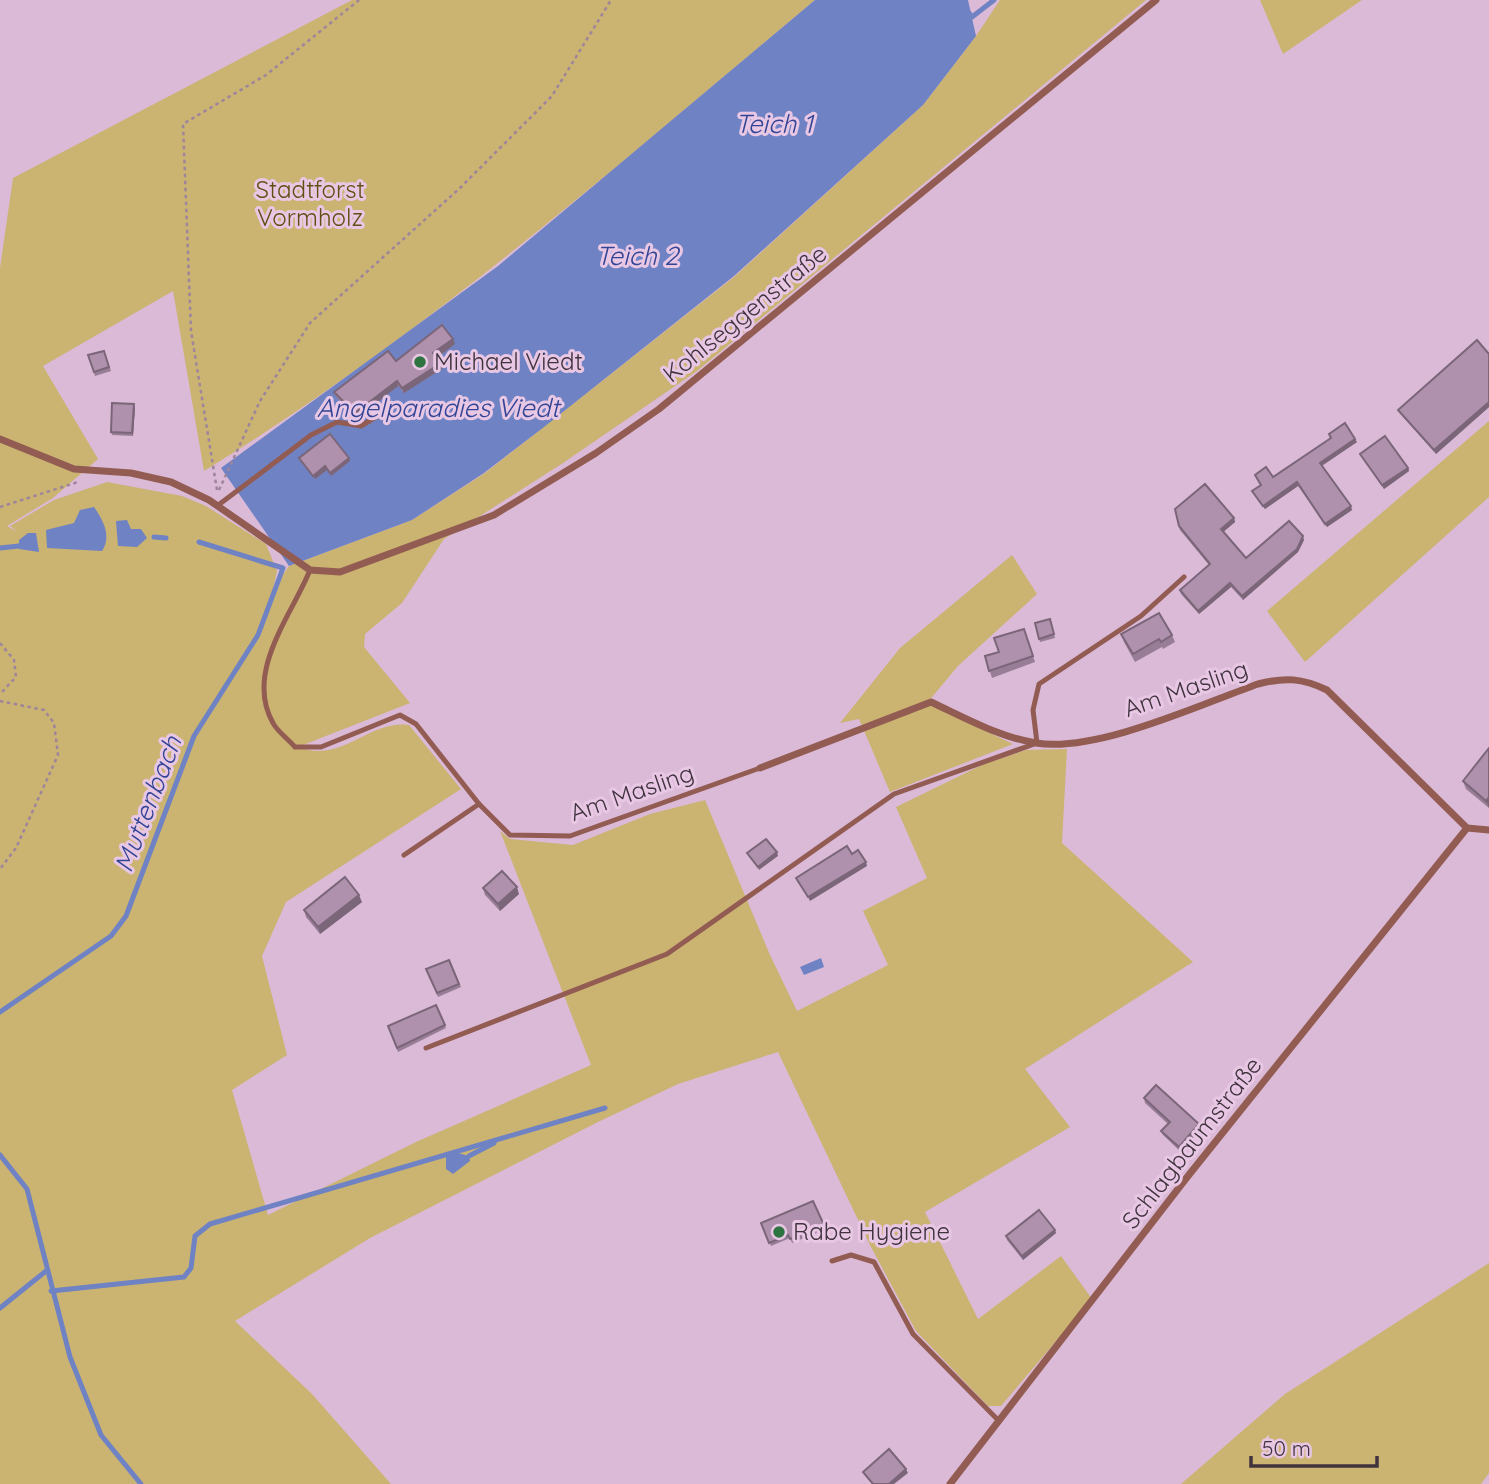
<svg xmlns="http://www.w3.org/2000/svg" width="1489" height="1484" font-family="Quicksand,sans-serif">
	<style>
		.green { fill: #cbb372 }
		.water { fill: #6e82c4 }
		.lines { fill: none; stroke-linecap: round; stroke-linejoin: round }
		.stream { stroke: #6e82c4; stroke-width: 5 }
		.path { stroke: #9e859b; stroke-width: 2.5; stroke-dasharray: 3.5 3.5; stroke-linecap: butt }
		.service { stroke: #935c53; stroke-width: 5 }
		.minor { stroke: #935c53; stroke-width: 7 }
		.wall { fill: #977d95 }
		.shaded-wall { fill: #7b6679 }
		.building { fill: #b091ad; stroke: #7b6679; stroke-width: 2 }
		.poi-dot { fill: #2d7441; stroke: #e8c7e4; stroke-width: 2.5 }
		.labels { text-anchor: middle; stroke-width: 6; stroke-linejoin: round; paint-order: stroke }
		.park-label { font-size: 24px; fill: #624e12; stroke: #e8c7e4 }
		.street-label { font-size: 24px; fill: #40333e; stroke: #e8c7e4 }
		.poi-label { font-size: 24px; fill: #40333e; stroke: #e8c7e4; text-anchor: start }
		.water-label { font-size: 26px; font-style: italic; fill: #324595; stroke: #e8c7e4 }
	</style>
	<rect width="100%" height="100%" fill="#dbbad7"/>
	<!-- green -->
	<g class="green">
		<path d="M352,0H815C618,165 424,336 204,471L173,291L43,366L98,459L53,498L7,526L18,532L10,526L54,500L107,482L182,496L206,506L266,544L277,571L273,589L289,566L412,520L485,473L734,277L923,105L976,36L1000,0H1146L697,371L563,463L444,539L402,603L365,634L364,647L410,703L298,747C343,764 368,720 409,725L461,789L286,902L262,956L287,1055L232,1090L268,1215L416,1142L591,1065L500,831L510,839L573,845L650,814L705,800L770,955L797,1011L888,965L863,911L927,878L896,807L984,764L1026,750L1067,749L1062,843L1193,962L1025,1069L1070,1127L925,1212L978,1319L1061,1256L1092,1299L1001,1406H988L916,1331L871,1247L778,1052L678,1084L598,1122L370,1238L235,1321L312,1394L391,1484H0V268L13,178Z"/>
		<path d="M1260,0H1362L1283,54Z"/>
		<path d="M1489,421V497L1305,662L1267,611Z"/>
		<path d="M1012,555L1037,594L958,666L927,703L1013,744L890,792L859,719L840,723L900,648Z"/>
		<path d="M1489,1263V1473L1481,1484H1181L1285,1394Z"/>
	</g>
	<!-- water -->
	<g class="water">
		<path d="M815,0H968L976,36L923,105L734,276L544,427L484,473L412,520L289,566L221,468L498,266Z"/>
		<path d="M94,507C103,520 112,536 102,551L47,548L46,530L74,523L80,510Z"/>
		<path d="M127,520L131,529H141L147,538L137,547L118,546L116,521Z"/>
		<path d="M28,533H36L39,552L19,549V540Z"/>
		<path d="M821,958L824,967L804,975L800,967Z"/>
		<path d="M454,1152L469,1156L470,1161L453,1174L446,1169V1155Z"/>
	</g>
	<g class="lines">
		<!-- stream -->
		<g class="stream">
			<path d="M969,13L972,17L994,0"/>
			<path d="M154,537L166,538"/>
			<path d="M0,548L19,546"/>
			<path d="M0,1012L111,936L126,916L194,736L258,635L283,568L199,542"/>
			<path d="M0,1155L27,1189L70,1357L101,1435L141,1484"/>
			<path d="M469,1156L494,1143"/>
			<path d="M51,1291L184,1277L191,1268L195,1236L210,1224L605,1108"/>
			<path d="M0,1308L46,1271"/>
		</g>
		<!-- path -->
		<g class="path">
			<path d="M217,490L191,331L183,124L266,75L359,0"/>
			<path d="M219,490L260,401L310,323L460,188L552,96L611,0"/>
			<path d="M0,507L78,482"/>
			<path d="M0,643L14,660L16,677L0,694"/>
			<path d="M0,701L44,710L54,723L58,755L16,848L0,869"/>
		</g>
		<!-- service -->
		<g class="service">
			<path d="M217,506L311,435L337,422L361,426L397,404"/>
			<path d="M310,570C292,615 244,672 273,723C277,731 288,739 295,747H321L400,715L416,724L479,804L510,835L570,836L760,768"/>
			<path d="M404,855L479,804"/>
			<path d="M426,1048L667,954L894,794L1037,743L1033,710L1039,684L1141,616L1184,577"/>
			<path d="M832,1261L851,1255L874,1262L913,1334L999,1421"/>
		</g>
		<!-- minor -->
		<g class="minor">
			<path d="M0,439L74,469L131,473L171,482L209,500L310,570L340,572L494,515L596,453L659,409L1156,0"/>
			<path d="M760,768L931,702C965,718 999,737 1036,743C1096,753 1199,705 1258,684C1285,677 1302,678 1327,690L1467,828L1489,830"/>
			<path d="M950,1484L1188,1176L1467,828"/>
		</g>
	</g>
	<!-- wall -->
	<g class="wall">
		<path d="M455,344L437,358L443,368L404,393L398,386L357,418L336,397L334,392L396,361Z"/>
		<path d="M104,351L111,371L95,376L88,355Z"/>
		<path d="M1489,354V407L1436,454L1400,413L1398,410Z"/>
		<path d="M135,408L133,436L112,435L111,432Z"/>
		<path d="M1329,434L1357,442L1322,466L1352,510L1327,527L1298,486L1265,509L1252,491L1260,485L1255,475L1273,477L1330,438Z"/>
		<path d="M1360,454L1408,468L1409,471L1384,489L1362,457Z"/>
		<path d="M299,458L350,461L331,476L327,470L315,479L300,461Z"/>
		<path d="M1175,509L1234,518L1235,522L1223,532L1246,558L1304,540L1298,552L1243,600L1231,587L1199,614L1181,594L1180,590L1209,565L1180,530Z"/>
		<path d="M1050,619L1055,638L1040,642L1035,623Z"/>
		<path d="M1024,629L1035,662L992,678L985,656L999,652Z"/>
		<path d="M1121,634L1172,635L1175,642L1163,649L1162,647L1135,662L1124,642Z"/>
		<path d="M1489,748V808L1466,789L1463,781Z"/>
		<path d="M483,888L519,894L500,911L485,895Z"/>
		<path d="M362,902L320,934L306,917L304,910Z"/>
		<path d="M449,960L461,987L438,997L426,969Z"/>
		<path d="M436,1005L446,1028L398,1052L388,1026Z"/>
		<path d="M1144,1098L1199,1124L1201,1128L1181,1152L1163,1135L1161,1131L1168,1124L1145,1103Z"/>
		<path d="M813,1201L825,1229L792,1243L790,1238L771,1246L761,1223Z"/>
		<path d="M1056,1233L1023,1260L1007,1240L1006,1236Z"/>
	</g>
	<!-- shaded-wall -->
	<g class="shaded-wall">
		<path d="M453,339L455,344L435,359L433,353Z"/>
		<path d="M441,363L443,368L404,393L402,388Z"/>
		<path d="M397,381L398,386L357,418L355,413Z"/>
		<path d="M1489,402V407L1436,454L1434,450Z"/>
		<path d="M134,404L135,408L133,436L132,433Z"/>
		<path d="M1355,439L1357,442L1321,466L1320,463Z"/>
		<path d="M349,458L350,461L331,476L330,473Z"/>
		<path d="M325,466L327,470L315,479L313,476Z"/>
		<path d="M1408,468L1409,471L1384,489L1382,485Z"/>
		<path d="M1297,482L1298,486L1265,509L1263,506Z"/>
		<path d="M1351,506L1352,510L1327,527L1325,524Z"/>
		<path d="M1234,518L1235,522L1222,533L1221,529Z"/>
		<path d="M1303,536L1304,540L1298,552L1243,600L1242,596Z"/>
		<path d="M1230,583L1231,587L1199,614L1198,611Z"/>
		<path d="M1489,797V808L1486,801Z"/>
		<path d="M777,852L778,856L759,870L758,867Z"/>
		<path d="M866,862L867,866L810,901L808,897Z"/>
		<path d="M517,887L519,894L500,911L498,904Z"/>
		<path d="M359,895L362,902L320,934L318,927Z"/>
		<path d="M1199,1124L1201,1128L1181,1152L1179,1147Z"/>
		<path d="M1055,1230L1056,1233L1023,1260L1022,1256Z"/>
		<path d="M906,1469L908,1473L894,1484H889Z"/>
	</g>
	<!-- building -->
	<g class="building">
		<path d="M442,325L453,339L433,353L441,363L402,388L397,381L355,413L334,392L388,351L396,361Z"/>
		<path d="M1477,340L1489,354V402L1434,450L1398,410Z"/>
		<path d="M104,351L109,367L94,372L88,355Z"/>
		<path d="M112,403L134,404L132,433L111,432Z"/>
		<path d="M1345,423L1355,439L1320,463L1351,506L1325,524L1297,482L1263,506L1252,491L1261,485L1255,475L1266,467L1273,477L1331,438L1329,434Z"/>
		<path d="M330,434L349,458L330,473L325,466L313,476L299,458Z"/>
		<path d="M1385,436L1408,468L1382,485L1360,454Z"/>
		<path d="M1205,484L1234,518L1221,529L1246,558L1289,521L1303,536L1297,549L1242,596L1230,583L1198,611L1180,590L1210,564L1179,526L1175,509Z"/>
		<path d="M1159,613L1172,635L1161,642L1159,639L1133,654L1121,634Z"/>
		<path d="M1050,619L1054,634L1039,639L1035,623Z"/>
		<path d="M1024,629L1033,656L989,671L985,656L999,652L994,638Z"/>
		<path d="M1489,748V797L1486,801L1463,781Z"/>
		<path d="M766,839L777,852L758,867L747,853Z"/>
		<path d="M847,846L852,854L858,850L866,862L808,897L796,878Z"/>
		<path d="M502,871L517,887L498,904L483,888Z"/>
		<path d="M345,877L359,895L318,927L304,910Z"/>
		<path d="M449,960L459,984L437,993L426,969Z"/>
		<path d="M436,1005L445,1025L397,1048L388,1026Z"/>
		<path d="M1156,1085L1199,1124L1179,1147L1161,1131L1170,1122L1144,1098Z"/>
		<path d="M813,1201L824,1225L790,1239L788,1235L769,1243L761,1223Z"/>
		<path d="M1039,1210L1055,1230L1022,1256L1006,1236Z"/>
		<path d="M889,1449L906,1469L889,1484H873L863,1472Z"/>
	</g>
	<!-- markers -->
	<g class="poi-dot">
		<circle cx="420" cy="362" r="7"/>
		<circle cx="779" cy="1232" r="7"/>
	</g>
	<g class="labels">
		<!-- park labels -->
		<g class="park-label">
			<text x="310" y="198">Stadtforst<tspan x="310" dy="28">Vormholz</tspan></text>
		</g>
		<!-- street labels -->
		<g class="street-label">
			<text transform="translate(745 314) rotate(-39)" y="8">Kohlseggenstraße</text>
			<text transform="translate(1186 689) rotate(-19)" y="8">Am Masling</text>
			<text transform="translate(632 793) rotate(-19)" y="8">Am Masling</text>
			<text transform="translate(1192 1143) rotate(-52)" y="8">Schlagbaumstraße</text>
		</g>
		<!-- poi labels -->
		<g class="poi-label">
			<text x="434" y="370">Michael Viedt</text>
			<text x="793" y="1240">Rabe Hygiene</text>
		</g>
		<!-- water labels -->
		<g class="water-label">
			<text x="774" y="133">Teich 1</text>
			<text x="637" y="265">Teich 2</text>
			<text x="438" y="417">Angelparadies Viedt</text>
			<text transform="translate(148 804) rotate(-69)" y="9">Muttenbach</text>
		</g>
	</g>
	<!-- scale -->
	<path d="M1251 1456v10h126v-10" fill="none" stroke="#40333e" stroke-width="3.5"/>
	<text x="1262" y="1456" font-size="21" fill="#40333e" stroke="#e8c7e4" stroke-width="5" paint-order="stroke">50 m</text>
</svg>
